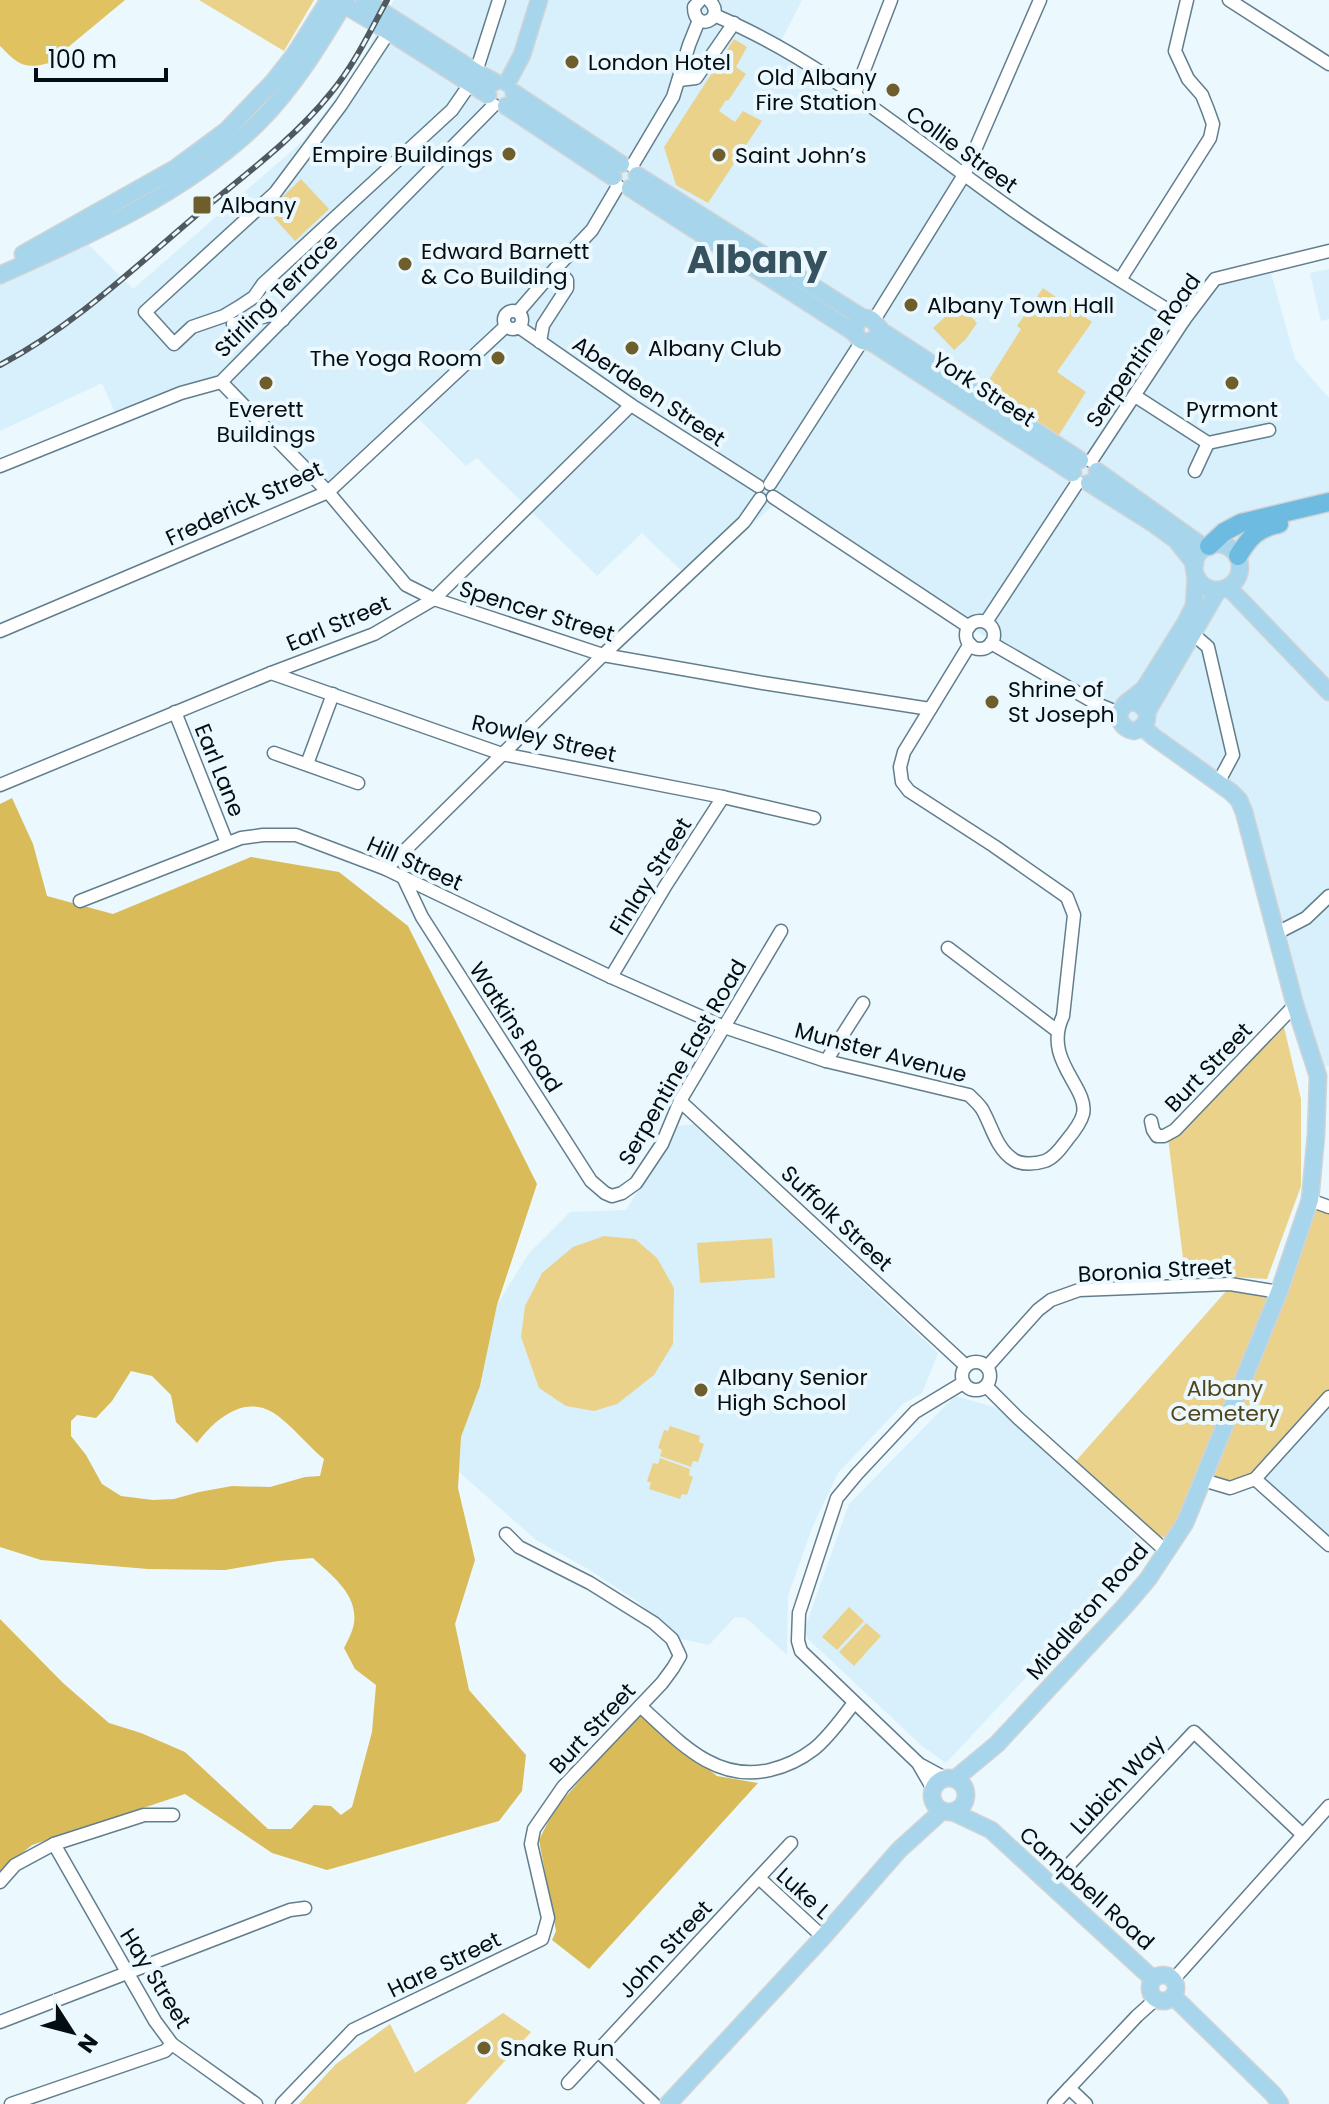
<svg xmlns="http://www.w3.org/2000/svg" width="1329" height="2104" font-family="Poppins,sans-serif">
	<style>
		.built { fill: #d8f0fc }
		.green { fill: #ead28a }
		.forest { fill: #dabb5a; fill-rule: evenodd }
		.water { fill: #e1c261 }
		.lines { fill: none; stroke-linecap: round; stroke-linejoin: round }
		.minor-casing { stroke: #627e8c; stroke-width: 15 }
		.major-casing { stroke: #d2d3d4; stroke-width: 19 }
		.highway-casing { stroke: #d2d3d4; stroke-width: 21 }
		.minor { stroke: #fff; stroke-width: 12 }
		.major { stroke: #a7d6ec; stroke-width: 16 }
		.highway { stroke: #6dbbe0; stroke-width: 18 }
		.rail-casing { stroke: #4f595f; stroke-width: 6 }
		.rail { stroke: #ebf8fe; stroke-width: 3; stroke-dasharray: 9; stroke-linecap: butt }
		.poi-dot { fill: #6e5e2c; stroke: #ebf8fe; stroke-width: 3 }
		.labels { text-anchor: middle; stroke-width: 8; stroke-linejoin: round; paint-order: stroke }
		.poi-label { font-size: 22px; fill: #040d12; stroke: #ebf8fe; text-anchor: start }
		.street-label { font-size: 22px; fill: #040d12; stroke: #ebf8fe }
		.park-label { font-size: 22px; fill: #51441b; stroke: #ebf8fe }
		.town-label { font-size: 38px; font-weight: bold; fill: #37525f; stroke: #ebf8fe }
	</style>
	<rect width="100%" height="100%" fill="#ebf8fe"/>
	<!-- built -->
	<g class="built">
		<path d="M394,0H802L779,45L1184,320L1215,279L1269,266L1295,359L1329,398V1066L1323,1067L1319,1063L1288,941L1250,812L779,500L691,580L642,533L597,576L477,458L466,466L413,413L328,492L221,382L121,426L102,383L0,431V272L82,238L133,289L302,142L354,75Z"/>
		<path d="M1329,269V319L1321,321L1310,273Z"/>
		<path d="M694,1124L938,1353L922,1393L903,1404L838,1473L812,1528L788,1596L787,1655L746,1618L735,1617L709,1645L677,1638L638,1602L588,1569L536,1540L459,1472L461,1437L480,1386L497,1305L529,1253L570,1212L626,1210L678,1126Z"/>
		<path d="M955,1396L997,1408L1148,1547L946,1763L922,1746L808,1639L805,1631L807,1622L849,1504Z"/>
		<path d="M1329,1403V1541L1261,1478Z"/>
	</g>
	<!-- green -->
	<g class="green">
		<path d="M199,0H314L284,51Z"/>
		<path d="M734,39L747,47L736,67L746,74L728,101L726,100L719,111L735,122L743,111L762,121L708,203L676,185L664,147Z"/>
		<path d="M301,179L329,209L295,241L268,211Z"/>
		<path d="M1043,288L1092,322L1057,372L1086,392L1059,435L985,386L1021,329L1017,326Z"/>
		<path d="M959,304L977,323L966,339L954,350L933,328Z"/>
		<path d="M1284,1027L1301,1099V1186L1267,1279L1185,1274L1168,1138Z"/>
		<path d="M1319,1206L1329,1210V1392L1256,1472L1232,1484L1214,1478L1169,1538L1158,1536L1075,1462L1228,1289L1282,1296L1311,1212Z"/>
		<path d="M604,1236L635,1239L657,1258L674,1288L673,1344L654,1375L617,1404L594,1411L566,1406L539,1388L521,1337L525,1306L542,1273L573,1247Z"/>
		<path d="M772,1238L775,1278L700,1283L697,1243Z"/>
		<path d="M670,1426L700,1436L699,1442L704,1444L698,1462L693,1461L691,1467L660,1456L662,1450L658,1448L664,1430L668,1431Z"/>
		<path d="M660,1458L690,1469L689,1475L693,1477L687,1495L682,1494L680,1499L649,1489L651,1483L647,1481L653,1463L658,1464Z"/>
		<path d="M849,1607L864,1621L837,1650L822,1637Z"/>
		<path d="M866,1623L881,1636L854,1666L839,1652Z"/>
		<path d="M503,2013L531,2032L466,2104H299L336,2064L390,2024L415,2073Z"/>
	</g>
	<!-- forest -->
	<g class="forest">
		<path d="M12,798L33,844L47,896L113,914L251,857L339,872L408,926L537,1184L497,1305L480,1386L461,1437L458,1488L475,1560L455,1624L469,1690L526,1755L522,1791L499,1821L327,1870L272,1853L185,1794L32,1845L10,1863L0,1878V1619L63,1683L109,1723L141,1733L185,1752L268,1829H291L314,1805L331,1806L341,1815L352,1807L372,1732L376,1685L355,1669L344,1648C348,1640 353,1631 354,1623C358,1594 331,1575 313,1558L278,1561L225,1570L148,1569L41,1560L0,1547V804ZM131,1371L152,1376L171,1395L176,1422L197,1443C214,1420 243,1395 272,1412C289,1422 308,1446 324,1459L320,1476L305,1477L270,1487L232,1486L199,1492L174,1499L153,1500L121,1496L102,1484L86,1455L71,1436V1421L77,1415L96,1418L112,1401Z"/>
		<path d="M639,1713L717,1776L758,1783L589,1969L552,1940L556,1931L539,1840L554,1810Z"/>
	</g>
	<!-- water -->
	<path class="water" d="M0,0H125L49,63C23,70 18,64 0,46Z"/>
	<g class="lines">
		<defs>
			<g id="minor">
				<path d="M700,0L694,7C694,34 728,19 709,0"/>
				<path d="M1229,0L1329,64"/>
				<path d="M714,15C822,60 915,141 1010,208C1066,248 1126,284 1184,320"/>
				<path d="M389,32L341,105L275,193L145,312L174,344L192,327L224,316L239,307L254,297L263,284L452,110L470,84"/>
				<path d="M476,72L499,0"/>
				<path d="M679,80L696,78L734,23"/>
				<path d="M854,96L891,0"/>
				<path d="M632,166L673,97L689,45L699,20"/>
				<path d="M1120,280L1210,138L1213,124L1208,110L1202,95L1188,79L1175,51L1187,0"/>
				<circle cx="513" cy="320" r="9"/>
				<path d="M518,312L556,268L592,230L618,186"/>
				<path d="M874,320L964,175L1040,0"/>
				<path d="M233,324L271,315L283,320"/>
				<path d="M519,327L631,405L758,486"/>
				<path d="M540,342L543,325L567,288V280L556,268"/>
				<path d="M221,382L328,492L406,585L434,599L603,655L763,683L930,709"/>
				<path d="M1135,396L1208,443L1269,430"/>
				<path d="M1091,461L1184,320L1215,279L1329,251"/>
				<path d="M0,466L181,393L221,382L494,105"/>
				<path d="M1195,471L1208,443"/>
				<path d="M770,484L862,341"/>
				<path d="M773,497L969,627"/>
				<circle cx="980" cy="635" r="14"/>
				<path d="M986,622L1078,482"/>
				<path d="M0,631L328,492L506,326"/>
				<path d="M1193,634L1208,647L1233,755L1218,783"/>
				<path d="M991,643L1097,704L1119,713"/>
				<path d="M271,673L502,754L723,797L814,818"/>
				<path d="M175,712L227,843"/>
				<path d="M274,753L358,783"/>
				<path d="M307,764L333,694"/>
				<path d="M0,785L271,673L374,634L434,599L631,405"/>
				<path d="M386,869L603,655L744,522L760,499"/>
				<path d="M403,877L422,917L591,1181L605,1193L612,1196L622,1193L636,1183L662,1144L680,1101L781,931"/>
				<path d="M80,901L241,838L263,835H296L386,869L611,977L724,1027L826,1061L969,1095C974,1100 978,1103 982,1109C992,1126 996,1149 1014,1160C1022,1165 1036,1164 1045,1161C1054,1158 1061,1148 1067,1140C1072,1134 1081,1122 1083,1114C1089,1087 1042,1060 1063,1016L1074,915L1067,897L994,846L909,791L902,782L900,767L904,752L970,644"/>
				<path d="M1277,933L1306,918L1329,896"/>
				<path d="M948,948L1056,1030"/>
				<path d="M611,977L666,885L723,797"/>
				<path d="M826,1061L863,1003"/>
				<path d="M680,1101L966,1366"/>
				<path d="M1151,1121L1153,1130L1157,1136H1164L1175,1130L1295,1005"/>
				<path d="M1310,1200L1329,1207"/>
				<circle cx="976" cy="1376" r="14"/>
				<path d="M987,1367L1038,1310L1051,1300L1079,1290L1230,1284L1279,1292"/>
				<path d="M986,1386L1018,1418L1167,1552"/>
				<path d="M1255,1479L1329,1545"/>
				<path d="M1203,1480L1230,1488L1255,1479L1329,1397"/>
				<path d="M640,1706C678,1740 714,1783 770,1770C787,1766 801,1759 814,1749C829,1737 842,1718 854,1703"/>
				<path d="M921,1765L945,1778"/>
				<path d="M933,1789L918,1763L801,1651L798,1641L799,1613L837,1498L857,1474L915,1412L963,1383"/>
				<path d="M54,1844L155,2021L172,2044L256,2104"/>
				<path d="M1065,1869L1194,1732L1303,1835"/>
				<path d="M759,1878L823,1937"/>
				<path d="M0,1882L15,1865L54,1844L144,1815H173"/>
				<path d="M1173,1980L1329,1806"/>
				<path d="M0,2022L290,1910L305,1908"/>
				<path d="M598,2051L654,2104"/>
				<path d="M568,2083L791,1843"/>
				<path d="M1069,2088L1086,2104"/>
				<path d="M11,2104L165,2051L172,2044"/>
				<path d="M282,2104L353,2030L542,1939L548,1918L531,1844L534,1829L563,1787L662,1683L673,1668L680,1656L672,1639L654,1623L590,1583L519,1547L506,1534"/>
				<path d="M1054,2104L1137,2016L1156,1999"/>
			</g>
			<g id="major">
				<path d="M336,0L375,23L488,95"/>
				<path d="M364,0L476,72L495,82"/>
				<path d="M507,83L522,55L539,0"/>
				<path d="M514,93L621,164"/>
				<path d="M506,106L613,177"/>
				<path d="M637,175L863,318"/>
				<path d="M630,188L855,333"/>
				<path d="M23,254L176,168L226,131L273,82L295,54L329,0"/>
				<path d="M0,275C90,235 185,193 257,124C294,87 320,44 346,0"/>
				<path d="M879,329L877,336L871,342L862,341C854,336 853,328 859,320C872,315 873,321 880,329C882,332 886,334 889,336L1080,460"/>
				<path d="M871,342L1073,473"/>
				<path d="M1097,471L1205,548"/>
				<path d="M1089,483L1154,524L1176,540L1195,564"/>
				<circle cx="1217" cy="567" r="23"/>
				<path d="M1228,587L1329,692"/>
				<path d="M1130,702L1139,703L1147,712C1148,722 1144,728 1134,731C1124,729 1119,723 1119,713L1125,704L1144,689L1186,622L1194,606L1196,576"/>
				<path d="M1147,712L1218,590"/>
				<circle cx="949" cy="1795" r="17"/>
				<path d="M955,1779L997,1744L1125,1606L1148,1579L1185,1523L1279,1292L1310,1200L1316,1135L1318,1076L1295,1005L1244,812L1239,800L1231,792L1154,737L1143,727"/>
				<path d="M953,1812L991,1830L1153,1979"/>
				<circle cx="1163" cy="1988" r="13"/>
				<path d="M1173,1996L1273,2094L1280,2104"/>
				<path d="M668,2104L823,1937L899,1850L942,1811"/>
			</g>
			<g id="highway">
				<path d="M1209,546L1224,532L1241,523L1329,502"/>
				<path d="M1238,556C1249,538 1257,528 1279,524"/>
			</g>
		</defs>
		<!-- minor casing -->
		<use href="#minor" class="minor-casing"/>
		<!-- major casing -->
		<use href="#major" class="major-casing"/>
		<!-- highway casing -->
		<use href="#highway" class="highway-casing"/>
		<!-- minor -->
		<use href="#minor" class="minor"/>
		<!-- major -->
		<use href="#major" class="major"/>
		<!-- highway -->
		<use href="#highway" class="highway"/>
		<defs>
			<path id="rail" d="M0,365C74,326 135,267 199,213C243,176 293,140 330,94C353,67 370,32 387,0"/>
		</defs>
		<!-- rail casing -->
		<use href="#rail" class="rail-casing"/>
		<!-- rail -->
		<use href="#rail" class="rail"/>
	</g>
	<!-- markers -->
	<g class="poi-dot">
		<circle cx="572" cy="62" r="8"/>
		<circle cx="893" cy="90" r="8"/>
		<circle cx="509" cy="154" r="8"/>
		<circle cx="719" cy="155" r="8"/>
		<rect x="192" y="195" width="20" height="20" rx="4"/>
		<circle cx="405" cy="264" r="8"/>
		<circle cx="911" cy="305" r="8"/>
		<circle cx="632" cy="348" r="8"/>
		<circle cx="498" cy="358" r="8"/>
		<circle cx="266" cy="383" r="8"/>
		<circle cx="1232" cy="383" r="8"/>
		<circle cx="992" cy="702" r="8"/>
		<circle cx="701" cy="1390" r="8"/>
		<circle cx="484" cy="2048" r="8"/>
	</g>
	<g class="labels">
		<!-- poi labels -->
		<g class="poi-label">
			<text x="588" y="70">London Hotel</text>
			<text x="877" y="85" text-anchor="end">Old Albany<tspan x="877" dy="25">Fire Station</tspan></text>
			<text x="493" y="162" text-anchor="end">Empire Buildings</text>
			<text x="735" y="163">Saint John’s</text>
			<text x="220" y="213">Albany</text>
			<text x="421" y="259">Edward Barnett<tspan x="421" dy="25">&amp; Co Building</tspan></text>
			<text x="927" y="313">Albany Town Hall</text>
			<text x="648" y="356">Albany Club</text>
			<text x="482" y="366" text-anchor="end">The Yoga Room</text>
			<text x="266" y="417" text-anchor="middle">Everett<tspan x="266" dy="25">Buildings</tspan></text>
			<text x="1232" y="417" text-anchor="middle">Pyrmont</text>
			<text x="1008" y="697">Shrine of<tspan x="1008" dy="25">St Joseph</tspan></text>
			<text x="717" y="1385">Albany Senior<tspan x="717" dy="25">High School</tspan></text>
			<text x="500" y="2056">Snake Run</text>
		</g>
		<!-- street labels -->
		<g class="street-label">
			<text transform="translate(962 149) rotate(36)" y="8">Collie Street</text>
			<text transform="translate(276 295) rotate(-45)" y="8">Stirling Terrace</text>
			<text transform="translate(1143 350) rotate(-55)" y="8">Serpentine Road</text>
			<text transform="translate(984 389) rotate(33)" y="8">York Street</text>
			<text transform="translate(649 391) rotate(34)" y="8">Aberdeen Street</text>
			<text transform="translate(244 503) rotate(-25)" y="8">Frederick Street</text>
			<text transform="translate(537 611) rotate(17)" y="8">Spencer Street</text>
			<text transform="translate(338 623) rotate(-23)" y="8">Earl Street</text>
			<text transform="translate(544 738) rotate(13)" y="8">Rowley Street</text>
			<text transform="translate(220 770) rotate(68)" y="8">Earl Lane</text>
			<text transform="translate(415 863) rotate(24)" y="8">Hill Street</text>
			<text transform="translate(650 876) rotate(-58)" y="8">Finlay Street</text>
			<text transform="translate(516 1027) rotate(57)" y="8">Watkins Road</text>
			<text transform="translate(881 1052) rotate(15)" y="8">Munster Avenue</text>
			<text transform="translate(682 1062) rotate(-60)" y="8">Serpentine East Road</text>
			<text transform="translate(1208 1067) rotate(-46)" y="8">Burt Street</text>
			<text transform="translate(837 1218) rotate(43)" y="8">Suffolk Street</text>
			<text transform="translate(1155 1270) rotate(-3)" y="8">Boronia Street</text>
			<text transform="translate(1087 1611) rotate(-49)" y="8">Middleton Road</text>
			<text transform="translate(592 1728) rotate(-47)" y="8">Burt Street</text>
			<text transform="translate(1117 1784) rotate(-47)" y="8">Lubich Way</text>
			<text transform="translate(1087 1888) rotate(42)" y="8">Campbell Road</text>
			<text transform="translate(804 1893) rotate(42)" y="8">Luke L</text>
			<text transform="translate(665 1949) rotate(-47)" y="8">John Street</text>
			<text transform="translate(444 1964) rotate(-26)" y="8">Hare Street</text>
			<text transform="translate(156 1978) rotate(58)" y="8">Hay Street</text>
		</g>
		<!-- park labels -->
		<g class="park-label">
			<text x="1225" y="1396">Albany<tspan x="1225" dy="25">Cemetery</tspan></text>
		</g>
		<!-- town labels -->
		<g class="town-label">
			<text x="757" y="273">Albany</text>
		</g>
	</g>
	<!-- north arrow -->
	<g transform="translate(72 2032) rotate(126)" stroke="#ebf8fe" stroke-width="6" paint-order="stroke">
	<path d="M0-6L14 30L0 20L-14 30Z" fill="#040d12"/>
	<text y="-12" font-size="22" font-weight="bold" text-anchor="middle" fill="#040d12">N</text>
	</g>
	<!-- scale -->
	<path d="M36 68v12h130v-12" fill="none" stroke="#040d12" stroke-width="4"/>
	<text x="48" y="68" font-size="24" fill="#040d12" stroke="#ebf8fe" stroke-width="6" paint-order="stroke">100 m</text>
</svg>
